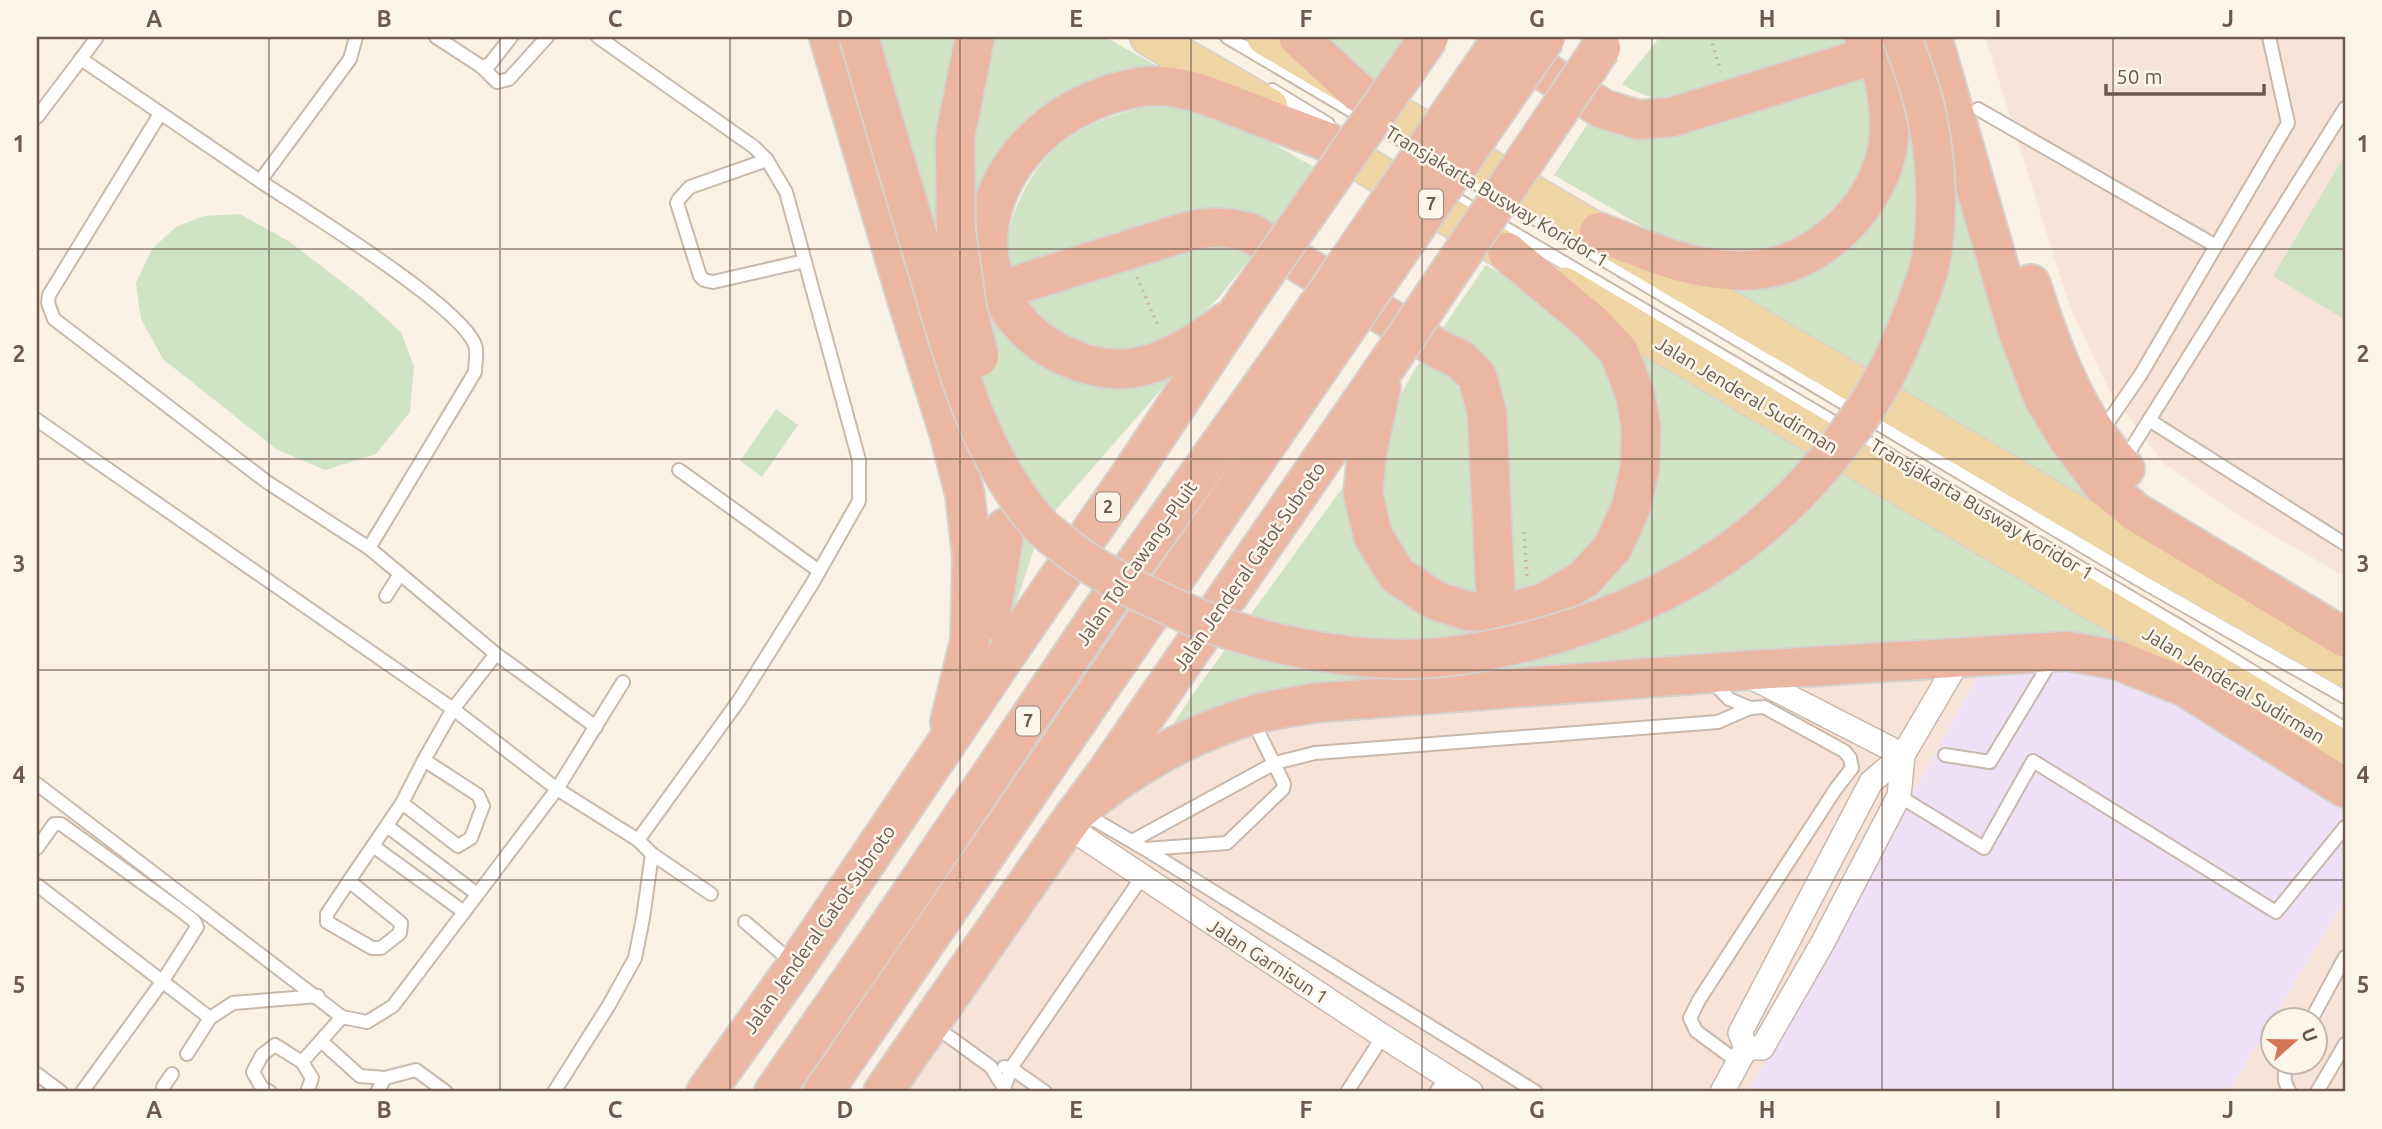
<svg xmlns="http://www.w3.org/2000/svg" width="2382" height="1129" font-family="Ubuntu,sans-serif">
	<style>
		.commercial { fill: #f8e3d9; fill-rule: evenodd }
		.education { fill: #eee1f5 }
		.green { fill: #d0e4c4 }
		.lines { fill: none; stroke-linecap: round; stroke-linejoin: round }
		.lane-casing { stroke: #c8b9ac; stroke-width: 16 }
		.street-casing { stroke: #c8b9ac; stroke-width: 26 }
		.primary-casing { stroke: #d6d1cd; stroke-width: 40 }
		.highway-casing { stroke: #d6d1cd; stroke-width: 42 }
		.path { stroke: #cfb5a3; stroke-width: 3.5; stroke-dasharray: 2 5; stroke-linecap: butt }
		.lane { stroke: #fff; stroke-width: 12 }
		.street { stroke: #fff; stroke-width: 23 }
		.primary { stroke: #efd5a4; stroke-width: 37 }
		.highway { stroke: #ebb7a2; stroke-width: 38 }
		.highway-bridge-casing { stroke: #d6d1cd; stroke-width: 42; stroke-linecap: butt }
		.highway-bridge { stroke: #ebb7a2; stroke-width: 38 }
		.grid { fill: none; stroke: #6d594d; stroke-width: 2; stroke-opacity: 0.55 }
		.labels { text-anchor: middle; stroke-width: 5; stroke-linejoin: round; paint-order: stroke }
		.shield { fill: #fcf5e9; stroke: #98887c; stroke-width: 2 }
		.shield-label { font-size: 18px; font-weight: bold; fill: #6d594d }
		.street-label { font-size: 19px; fill: #6d594d; stroke: #fcf5e9 }
		.neatline { fill: none; stroke: #6d594d; stroke-width: 2.5 }
		.grid-label { font-size: 23px; text-anchor: middle; font-weight: bold; fill: #6d594d }
	</style>
	<rect width="100%" height="100%" fill="#f9f1e4"/>
	<!-- commercial -->
	<g class="commercial">
		<path d="M1985,37H2345V577L2238,515L2163,463L2110,392L2070,307Z"/>
		<path d="M2064,659L2345,793V1092H883L1078,811L1251,715ZM2274,1020H2316V1062H2274Z"/>
	</g>
	<!-- education -->
	<path class="education" d="M1986,661L2115,667L2345,793V900L2229,1092H1748Z"/>
	<!-- green -->
	<g class="green">
		<path d="M859,37H1105L1166,71L1163,78L990,182L998,317L1170,374L1172,377L1041,527L1013,613L975,701L1005,528L1004,476Z"/>
		<path d="M1317,37H1407L1378,80L1355,66Z"/>
		<path d="M1660,37H1849L1853,41L1684,96C1656,101 1646,98 1622,84Z"/>
		<path d="M1902,37L2018,332L2164,551L1700,293L1852,219Z"/>
		<path d="M1861,68L1870,108L1871,144L1863,172L1840,205L1818,226L1789,243L1756,252H1724L1678,247L1554,175L1595,113Z"/>
		<path d="M1146,107C1157,107 1169,107 1180,108C1229,113 1274,145 1316,168L1268,235L1014,277C1012,270 1008,263 1007,256C1004,221 1031,168 1058,146C1083,125 1115,114 1146,107Z"/>
		<path d="M2345,155V320L2273,276Z"/>
		<path d="M240,214L290,242L363,298L401,332L414,367L410,412L376,454L325,470L276,449L163,359L141,319L136,283L152,249L176,227L204,216Z"/>
		<path d="M1203,238L1256,251L1219,297L1185,331L1132,357L1062,343L1022,302Z"/>
		<path d="M1486,265L1560,307L1591,339L1630,416L1626,501L1582,567L1506,599L1502,482L1438,335Z"/>
		<path d="M1635,343L2137,642L1833,649L1498,691L1158,748L1190,698L1346,483L1387,590L1417,613L1450,624L1509,631L1646,517L1659,469V415Z"/>
		<path d="M1424,356L1437,363L1453,379L1471,412L1482,598H1475C1459,591 1425,578 1412,568C1406,563 1402,553 1397,546C1360,488 1387,408 1424,356Z"/>
		<path d="M776,409L798,425L762,477L740,461Z"/>
	</g>
	<g class="lines">
		<defs>
			<g id="lane">
				<path d="M97,37L81,59L260,181L350,59L356,37"/>
				<path d="M436,37L482,67L490,64L511,37"/>
				<path d="M598,37L754,147L767,160L786,192L859,460V501L812,584L740,699L638,840"/>
				<path d="M1227,37L1420,151"/>
				<path d="M482,67L497,82L509,79L547,37"/>
				<path d="M1272,90L1328,124"/>
				<path d="M1978,109L2216,246"/>
				<path d="M160,114L49,295L48,303L54,319L267,482L369,548L496,654L596,727"/>
				<path d="M37,117L81,59"/>
				<path d="M767,160L690,187L679,199L677,203L700,276L704,280L713,282L805,261"/>
				<path d="M1457,172L2143,582L2345,697"/>
				<path d="M260,181C302,209 460,305 475,345C478,352 475,364 475,372L369,548"/>
				<path d="M1444,192L2179,626L2345,729"/>
				<path d="M37,420L453,709L424,760L478,795L483,806L471,838L458,846L402,803L424,760"/>
				<path d="M2149,420L2345,544"/>
				<path d="M2102,431L2141,374L2288,123L2269,37"/>
				<path d="M2124,460L2345,108"/>
				<path d="M679,470L819,571"/>
				<path d="M386,596L400,574"/>
				<path d="M1711,680L1729,699L1750,708"/>
				<path d="M623,682L557,789L638,840L652,854L711,894"/>
				<path d="M1945,755L1990,762L2053,658"/>
				<path d="M37,784L342,1017L367,1022L393,1006L557,789L453,709L496,654"/>
				<path d="M1899,796L1984,848L2033,761L2276,912L2345,827"/>
				<path d="M1083,813L1145,849L1536,1092"/>
				<path d="M387,826L477,894"/>
				<path d="M1132,841L1275,763L1315,753L1718,722L1750,708L1764,707L1844,751L1850,758L1852,768L1835,790L1699,1000L1690,1018L1696,1031L1738,1062"/>
				<path d="M373,846L464,912"/>
				<path d="M37,848L54,824H61L184,913L194,921L197,927L162,982L82,1092"/>
				<path d="M1146,849L1227,843L1283,789L1284,784L1252,719"/>
				<path d="M349,881L327,914V922L372,948H381L400,933L401,923L349,881L402,803"/>
				<path d="M37,885L210,1018"/>
				<path d="M745,922L793,963"/>
				<path d="M2311,1020L2345,957"/>
				<path d="M933,1025L991,1067L1006,1091"/>
				<path d="M321,1041L360,1076L385,1078L416,1070L446,1092"/>
				<path d="M187,1054L210,1018L233,1003L318,996"/>
				<path d="M302,1062L342,1017"/>
				<path d="M2289,1062C2283,1073 2283,1082 2290,1092"/>
				<path d="M1004,1067L1011,1068L1045,1092"/>
				<path d="M37,1074L61,1092"/>
				<path d="M163,1087L172,1074"/>
				<path d="M270,1092L262,1088L253,1072L262,1055L275,1045L302,1062L312,1078L307,1092"/>
				<path d="M377,1092L385,1078"/>
				<path d="M554,1092L609,1005L635,958L643,918L652,854"/>
				<path d="M1003,1092L1011,1068L1142,877"/>
				<path d="M1347,1092L1383,1036"/>
				<path d="M1436,1092L1446,1078"/>
				<path d="M2317,1092L2345,1044"/>
			</g>
			<g id="street">
				<path d="M1747,675L1903,755"/>
				<path d="M1067,826L1372,1029L1471,1092"/>
				<path d="M1746,1048L1740,1033L1871,782L1903,755L1960,658"/>
				<path d="M1746,1048H1762L1822,944L1899,796L1903,755"/>
				<path d="M1722,1092L1746,1048"/>
			</g>
			<g id="primary">
				<path d="M1149,37L1269,107"/>
				<path d="M1266,37L2141,552L2345,668"/>
				<path d="M1322,139L1502,249"/>
				<path d="M1564,286L2345,751"/>
			</g>
			<g id="highway">
				<path d="M829,37L906,296L950,436L965,495L972,557L970,640L950,722"/>
				<path d="M1298,37L1359,93"/>
				<path d="M1932,37L2018,332L2043,397L2067,437L2104,486L2137,513L2345,638"/>
				<path d="M1500,43L1603,109L1639,120L1672,117L1854,61"/>
				<path d="M1599,232C1649,252 1698,274 1753,270C1814,266 1871,214 1886,155C1892,129 1889,95 1881,70C1878,59 1870,47 1864,37"/>
				<path d="M1023,283L1185,232C1212,226 1224,226 1251,233L1442,351L1460,359L1477,376L1487,413L1495,585"/>
				<path d="M2031,284C2052,350 2077,418 2125,469"/>
				<path d="M1226,322C1202,339 1176,357 1147,365C1119,373 1091,368 1065,356C1009,331 975,268 993,207C1004,167 1036,131 1072,111C1098,97 1127,86 1157,86C1187,86 1216,99 1244,110C1272,121 1300,131 1328,142"/>
				<path d="M1381,387L1367,453L1363,494L1373,536L1397,575L1434,600L1468,611L1505,614L1545,602L1584,579L1613,547L1631,507L1640,467L1641,427L1635,394L1619,352L1593,324L1507,252"/>
				<path d="M990,620L1005,528"/>
				<path d="M1078,811C1131,767 1183,737 1249,716C1269,710 1292,707 1313,703L1739,671L2067,651L2117,660L2185,687L2345,788"/>
				<path d="M706,1092L796,966L1020,634L1131,474L1245,302"/>
				<path d="M774,1092L900,910L1103,609L1286,352"/>
				<path d="M823,1092L1316,372"/>
				<path d="M883,1092L1067,826L1109,769L1393,356"/>
			</g>
		</defs>
		<!-- lane casing -->
		<use href="#lane" class="lane-casing"/>
		<!-- street casing -->
		<use href="#street" class="street-casing"/>
		<!-- primary casing -->
		<use href="#primary" class="primary-casing"/>
		<!-- highway casing -->
		<use href="#highway" class="highway-casing"/>
		<!-- path -->
		<g class="path">
			<path d="M1710,37L1721,71"/>
			<path d="M1137,277L1159,328"/>
			<path d="M1524,532L1527,577"/>
		</g>
		<!-- lane -->
		<use href="#lane" class="lane"/>
		<!-- street -->
		<use href="#street" class="street"/>
		<!-- primary -->
		<use href="#primary" class="primary"/>
		<!-- highway -->
		<use href="#highway" class="highway"/>
		<defs>
			<g id="highway-bridge">
				<path d="M859,37C880,112 903,186 925,261C953,352 975,451 1039,524C1047,533 1058,540 1067,548C1105,577 1147,596 1190,615C1252,641 1330,658 1399,659C1452,660 1504,649 1555,634C1677,598 1773,536 1849,432C1878,393 1893,364 1911,318C1920,295 1930,272 1933,247C1938,204 1936,160 1927,117C1922,90 1911,63 1902,37"/>
				<path d="M975,37L955,137L956,231L967,308L979,357"/>
				<path d="M1245,302L1429,37"/>
				<path d="M1286,352L1503,37"/>
				<path d="M1393,356L1601,48"/>
				<path d="M1316,372L1546,37"/>
			</g>
		</defs>
		<!-- highway-bridge casing -->
		<use href="#highway-bridge" class="highway-bridge-casing"/>
		<!-- highway-bridge -->
		<use href="#highway-bridge" class="highway-bridge"/>
	</g>
	<!-- grid -->
	<path class="grid" d="M269,37V1092M500,37V1092M730,37V1092M960,37V1092M1191,37V1092M1422,37V1092M1652,37V1092M1882,37V1092M2113,37V1092M37,249H2345M37,459H2345M37,670H2345M37,880H2345"/>
	<g class="labels">
		<!-- shield labels -->
		<g class="shield">
			<rect x="1419" y="189.5" width="24" height="29" rx="5"/>
			<rect x="1096" y="492.5" width="24" height="29" rx="5"/>
			<rect x="1016" y="706.5" width="24" height="29" rx="5"/>
		</g>
		<g class="shield-label">
			<text x="1431" y="210">7</text>
			<text x="1108" y="513">2</text>
			<text x="1028" y="727">7</text>
		</g>
		<!-- street labels -->
		<g class="street-label">
			<text transform="translate(1497 196) rotate(31)" y="7">Transjakarta Busway Koridor 1</text>
			<text transform="translate(1747 395) rotate(31)" y="7">Jalan Jenderal Sudirman</text>
			<text transform="translate(1982 509) rotate(31)" y="7">Transjakarta Busway Koridor 1</text>
			<text transform="translate(1136 563) rotate(-55)" y="7">Jalan Tol Cawang–Pluit</text>
			<text transform="translate(1249 566) rotate(-55)" y="7">Jalan Jenderal Gatot Subroto</text>
			<text transform="translate(2234 685) rotate(31)" y="7">Jalan Jenderal Sudirman</text>
			<text transform="translate(819 929) rotate(-55)" y="7">Jalan Jenderal Gatot Subroto</text>
			<text transform="translate(1268 961) rotate(33)" y="7">Jalan Garnisun 1</text>
		</g>
	</g>
	<!-- border -->
	<rect width="2382" height="1129" fill="none" stroke="#fcf5e9" stroke-width="77"/>
	<!-- north arrow -->
	<g transform="translate(2294 1041) rotate(69)"><circle r="33" fill="#fcf5e9" stroke="#c3b7ab" stroke-width="2"/>
	<path d="M0-5L12 26L0 18L-12 26Z" fill="#d37758"/>
	<text y="-10" font-size="19" font-weight="bold" text-anchor="middle" fill="#6d594d">U</text>
	</g>
	<!-- scale -->
	<path d="M2106 84v10h158v-10" fill="none" stroke="#6d594d" stroke-width="3.5"/>
	<text x="2116" y="84" font-size="21" fill="#6d594d" stroke="#fcf5e9" stroke-width="5" paint-order="stroke">50 m</text>
	<rect x="38" y="38" width="2306" height="1052" class="neatline"/>
	<g class="grid-label">
		<text x="154" y="27">A</text>
		<text x="384" y="27">B</text>
		<text x="615" y="27">C</text>
		<text x="845" y="27">D</text>
		<text x="1076" y="27">E</text>
		<text x="1306" y="27">F</text>
		<text x="1537" y="27">G</text>
		<text x="1767" y="27">H</text>
		<text x="1998" y="27">I</text>
		<text x="2228" y="27">J</text>
		<text x="19" y="152">1</text>
		<text x="2363" y="152">1</text>
		<text x="19" y="362">2</text>
		<text x="2363" y="362">2</text>
		<text x="19" y="572">3</text>
		<text x="2363" y="572">3</text>
		<text x="19" y="783">4</text>
		<text x="2363" y="783">4</text>
		<text x="19" y="993">5</text>
		<text x="2363" y="993">5</text>
		<text x="154" y="1118">A</text>
		<text x="384" y="1118">B</text>
		<text x="615" y="1118">C</text>
		<text x="845" y="1118">D</text>
		<text x="1076" y="1118">E</text>
		<text x="1306" y="1118">F</text>
		<text x="1537" y="1118">G</text>
		<text x="1767" y="1118">H</text>
		<text x="1998" y="1118">I</text>
		<text x="2228" y="1118">J</text>
	</g>
</svg>
